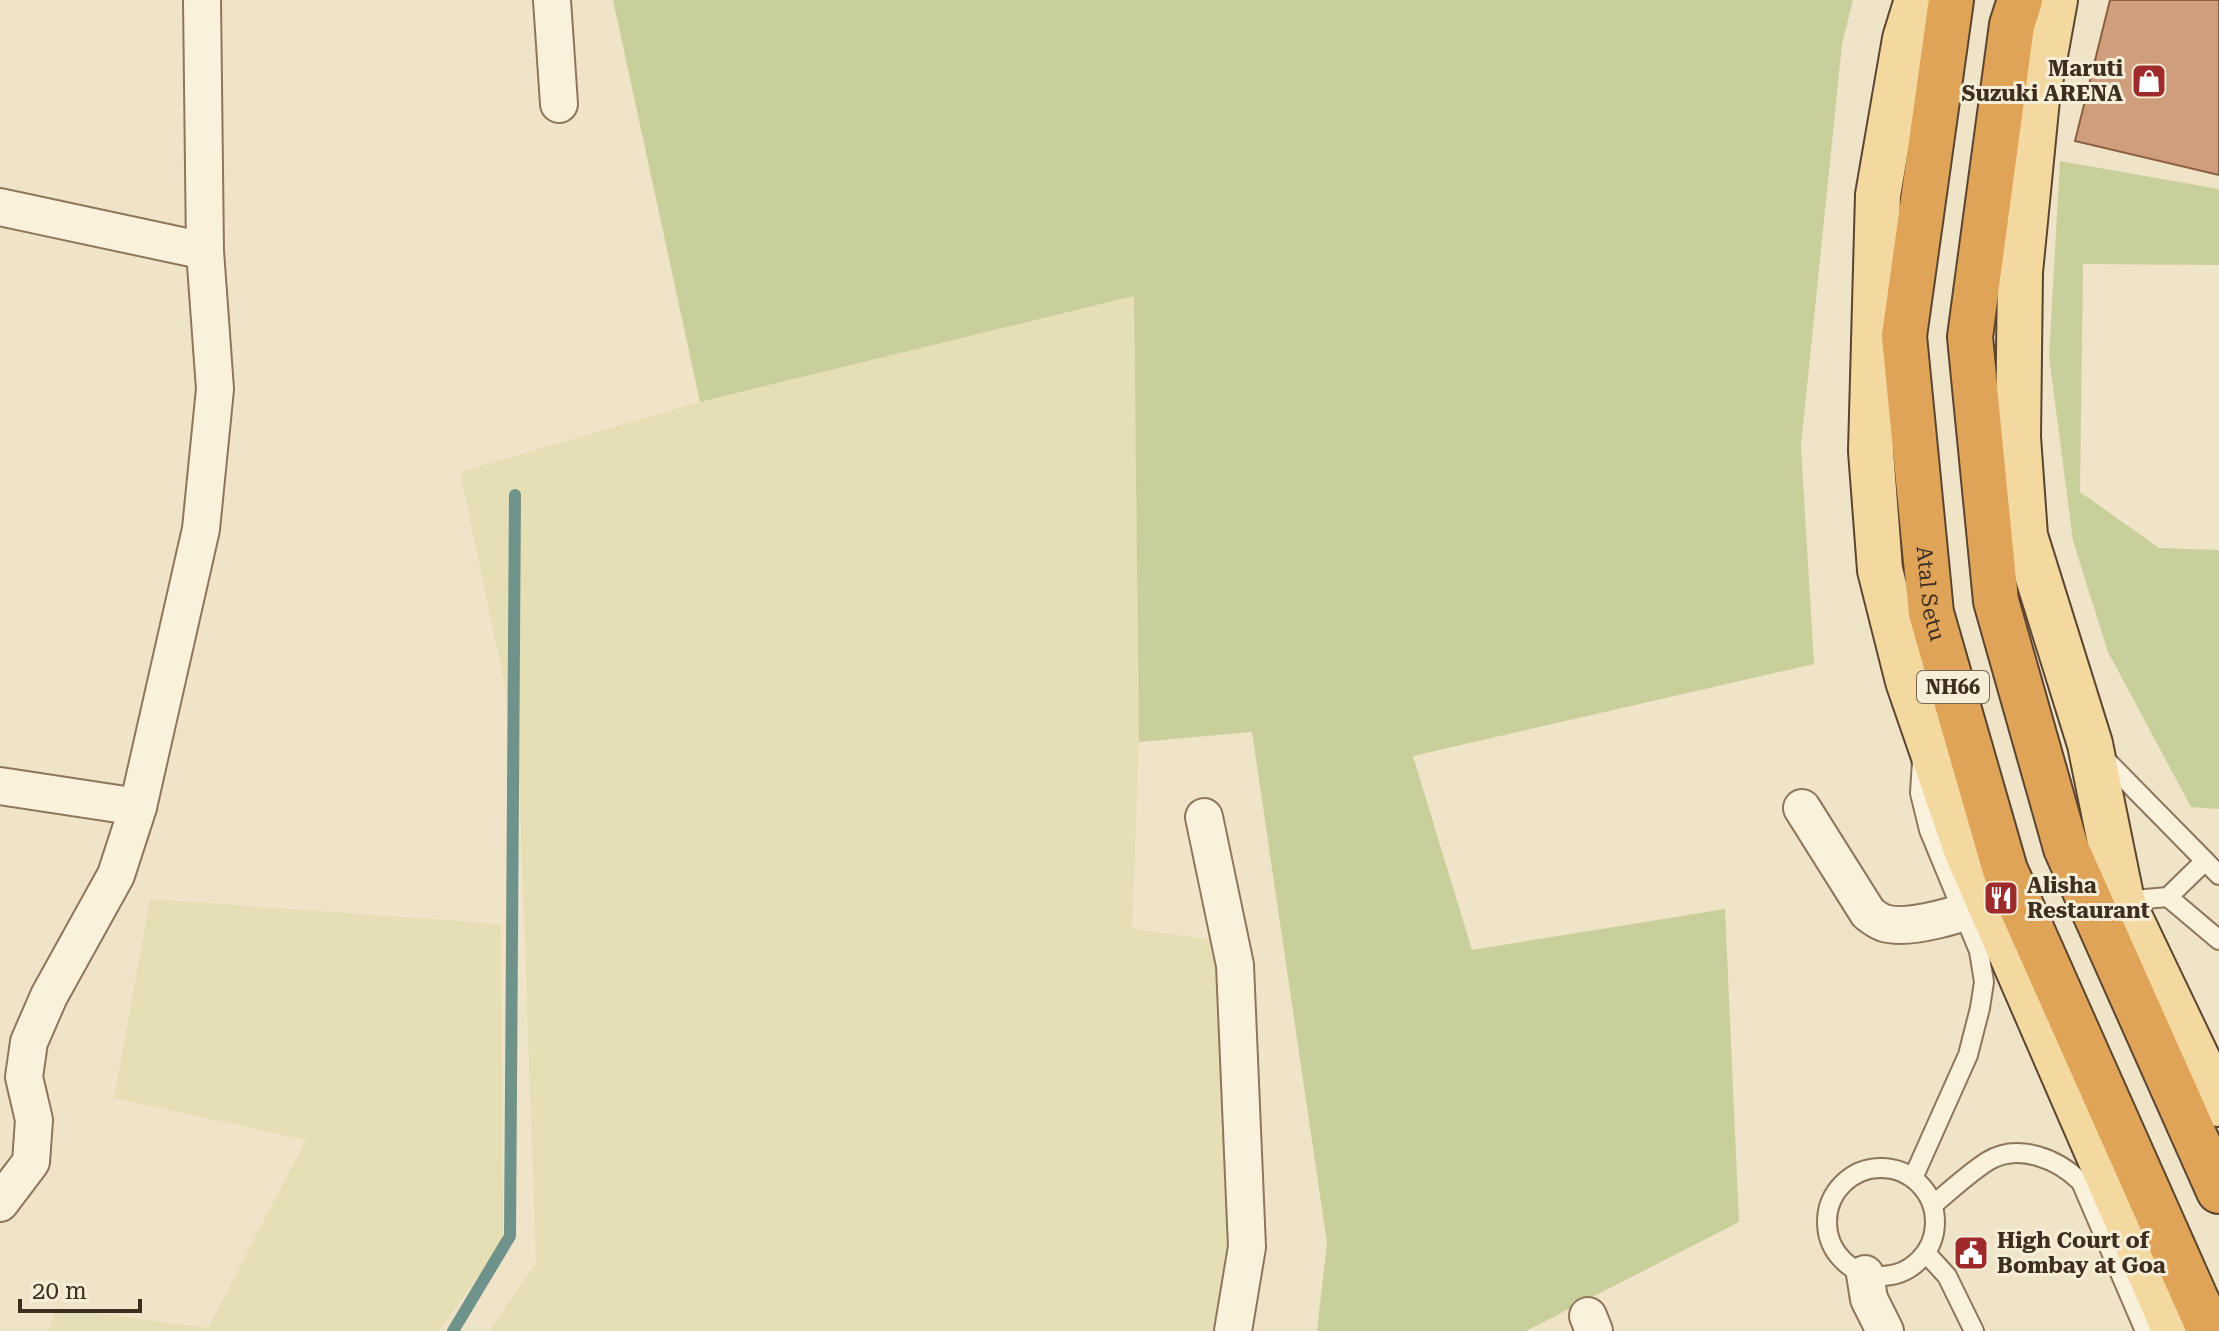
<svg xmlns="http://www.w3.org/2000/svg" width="2219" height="1331" font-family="'Roboto Serif',serif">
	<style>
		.farmland { fill: #e6deb5 }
		.green { fill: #c9cf9b }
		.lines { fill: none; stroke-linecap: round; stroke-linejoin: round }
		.stream { stroke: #6f938a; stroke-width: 12 }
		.building { fill: #cf9f7d; stroke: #8d5f41; stroke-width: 2 }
		.lane-casing { stroke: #8d765c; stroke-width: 22 }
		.street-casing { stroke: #8d765c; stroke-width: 40 }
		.primary-casing { stroke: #5b4430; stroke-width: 48 }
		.highway-casing { stroke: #5b4430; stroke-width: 48 }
		.lane { stroke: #faf1dc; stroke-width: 18 }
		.street { stroke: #faf1dc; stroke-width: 36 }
		.primary { stroke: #f3d9a0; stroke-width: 44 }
		.highway { stroke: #e0a458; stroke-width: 44 }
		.labels { text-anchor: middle; stroke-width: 6; stroke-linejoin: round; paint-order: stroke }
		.shield { fill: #f7eed8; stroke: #756857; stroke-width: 2 }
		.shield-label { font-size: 20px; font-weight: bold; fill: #3d2e20 }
		.poi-label { font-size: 22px; font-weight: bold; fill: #3d2e20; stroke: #f7eed8; text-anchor: start }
		.street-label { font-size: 22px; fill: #3d2e20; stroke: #f7eed8 }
	</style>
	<rect width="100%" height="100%" fill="#f0e4c8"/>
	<!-- farmland -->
	<g class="farmland">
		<path d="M1134,296L1139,742L1132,929L1214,940L1233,1236L1217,1331H489L536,1263L518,749L460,472L700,402Z"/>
		<path d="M150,899L501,924L503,1241L439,1331H48L57,1308L208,1328L306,1140L114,1098Z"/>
	</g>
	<!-- green -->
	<g class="green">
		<path d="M613,0H1853L1842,44L1801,446L1814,664L1413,756L1472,950L1725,909L1739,1222L1526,1331H1317L1327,1243L1252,732L1139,742L1134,296L700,402Z"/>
		<path d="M2060,161L2219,189V265L2083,264L2080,492L2159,548L2219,550V809L2191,807L2108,652L2073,541L2049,356Z"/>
	</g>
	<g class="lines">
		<!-- stream -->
		<path class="stream" d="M453,1331L510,1236L515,495"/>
	</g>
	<!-- building -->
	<path class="building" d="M2110,0H2219V175L2075,141Z"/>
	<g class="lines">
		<defs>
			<g id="lane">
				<path d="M2103,757L2219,875"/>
				<path d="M2168,897L2205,861"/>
				<path d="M2122,901L2168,897L2219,940"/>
				<circle cx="1881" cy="1222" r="54"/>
				<path d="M1913,1178L1968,1055L1980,1008L1984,982L1979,951L1929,830L1920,793L1922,761"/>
				<path d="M1933,1205C1951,1190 1969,1173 1988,1161C2019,1142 2059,1160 2081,1182L2145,1331"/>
				<path d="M1926,1253L1947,1276L1974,1331"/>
			</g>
			<g id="street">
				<path d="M552,0L559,104"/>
				<path d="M0,207L205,251"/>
				<path d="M0,786L138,807"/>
				<path d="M1802,808L1868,913C1873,917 1878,921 1884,923C1910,931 1963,913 1989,904"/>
				<path d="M1204,817L1235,965L1247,1247L1233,1331"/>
				<path d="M0,1203L31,1162L34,1120L24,1077L29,1042L49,996L116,875L138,807L201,529L215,389L205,251L202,0"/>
				<path d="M1865,1274L1869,1299L1885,1331"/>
				<path d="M1588,1316L1594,1331"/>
			</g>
			<g id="primary">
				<path d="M1917,0L1905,39L1878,195L1871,451L1880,570L1908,681L1967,852L2175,1331"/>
				<path d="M2055,0L2037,99L2020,272L2018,437L2025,536L2090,744L2122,901L2219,1104"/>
			</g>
			<g id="highway">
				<path id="s1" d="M1951,0L1904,336L1931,613L2005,870L2210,1331"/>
				<path d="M2020,0L2012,25L1970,337L1996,601L2066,848L2219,1191"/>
			</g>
		</defs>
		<!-- lane casing -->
		<use href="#lane" class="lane-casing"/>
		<!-- street casing -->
		<use href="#street" class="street-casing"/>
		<!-- primary casing -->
		<use href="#primary" class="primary-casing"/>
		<!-- highway casing -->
		<use href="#highway" class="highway-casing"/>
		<!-- lane -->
		<use href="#lane" class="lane"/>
		<!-- street -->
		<use href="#street" class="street"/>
		<!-- primary -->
		<use href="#primary" class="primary"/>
		<!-- highway -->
		<use href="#highway" class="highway"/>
	</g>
	<!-- icons -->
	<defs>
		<symbol id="shop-square" viewBox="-11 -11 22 22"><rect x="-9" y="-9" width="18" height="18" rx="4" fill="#9e2a2b" stroke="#f7eed8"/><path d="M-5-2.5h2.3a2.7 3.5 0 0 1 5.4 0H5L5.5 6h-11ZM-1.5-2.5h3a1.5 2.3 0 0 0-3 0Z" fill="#fff"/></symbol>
		<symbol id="restaurant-square" viewBox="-11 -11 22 22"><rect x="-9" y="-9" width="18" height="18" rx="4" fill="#9e2a2b" stroke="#f7eed8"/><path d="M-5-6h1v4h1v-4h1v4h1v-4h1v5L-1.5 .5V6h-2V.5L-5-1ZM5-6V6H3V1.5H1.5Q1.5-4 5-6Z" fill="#fff"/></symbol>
		<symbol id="civic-square" viewBox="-11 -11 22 22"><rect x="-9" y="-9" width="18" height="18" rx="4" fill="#9e2a2b" stroke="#f7eed8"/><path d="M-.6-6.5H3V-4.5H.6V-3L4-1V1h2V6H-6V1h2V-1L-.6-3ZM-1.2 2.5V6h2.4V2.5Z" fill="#fff"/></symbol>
	</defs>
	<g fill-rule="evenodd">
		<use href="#shop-square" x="2129" y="61" width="40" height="40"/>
		<use href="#restaurant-square" x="1981" y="878" width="40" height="40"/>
		<use href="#civic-square" x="1951" y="1233" width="40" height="40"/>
	</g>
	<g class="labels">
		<!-- shield labels -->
		<rect class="shield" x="1917" y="671" width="72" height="32" rx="6"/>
		<g class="shield-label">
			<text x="1953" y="694">NH66</text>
		</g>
		<!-- poi labels -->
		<g class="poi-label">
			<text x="2123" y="76" text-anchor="end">Maruti<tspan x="2123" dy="25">Suzuki ARENA</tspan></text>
			<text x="2027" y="893">Alisha<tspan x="2027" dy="25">Restaurant</tspan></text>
			<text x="1997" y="1248">High Court of<tspan x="1997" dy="25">Bombay at Goa</tspan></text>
		</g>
		<!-- street labels -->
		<g class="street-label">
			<text dy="8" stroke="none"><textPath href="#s1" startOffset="598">Atal Setu</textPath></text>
		</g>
	</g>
	<!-- scale -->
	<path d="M20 1299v12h120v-12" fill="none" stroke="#3d2e20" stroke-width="4"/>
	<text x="32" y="1299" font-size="24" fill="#3d2e20" stroke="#f7eed8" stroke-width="6" paint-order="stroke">20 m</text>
</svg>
